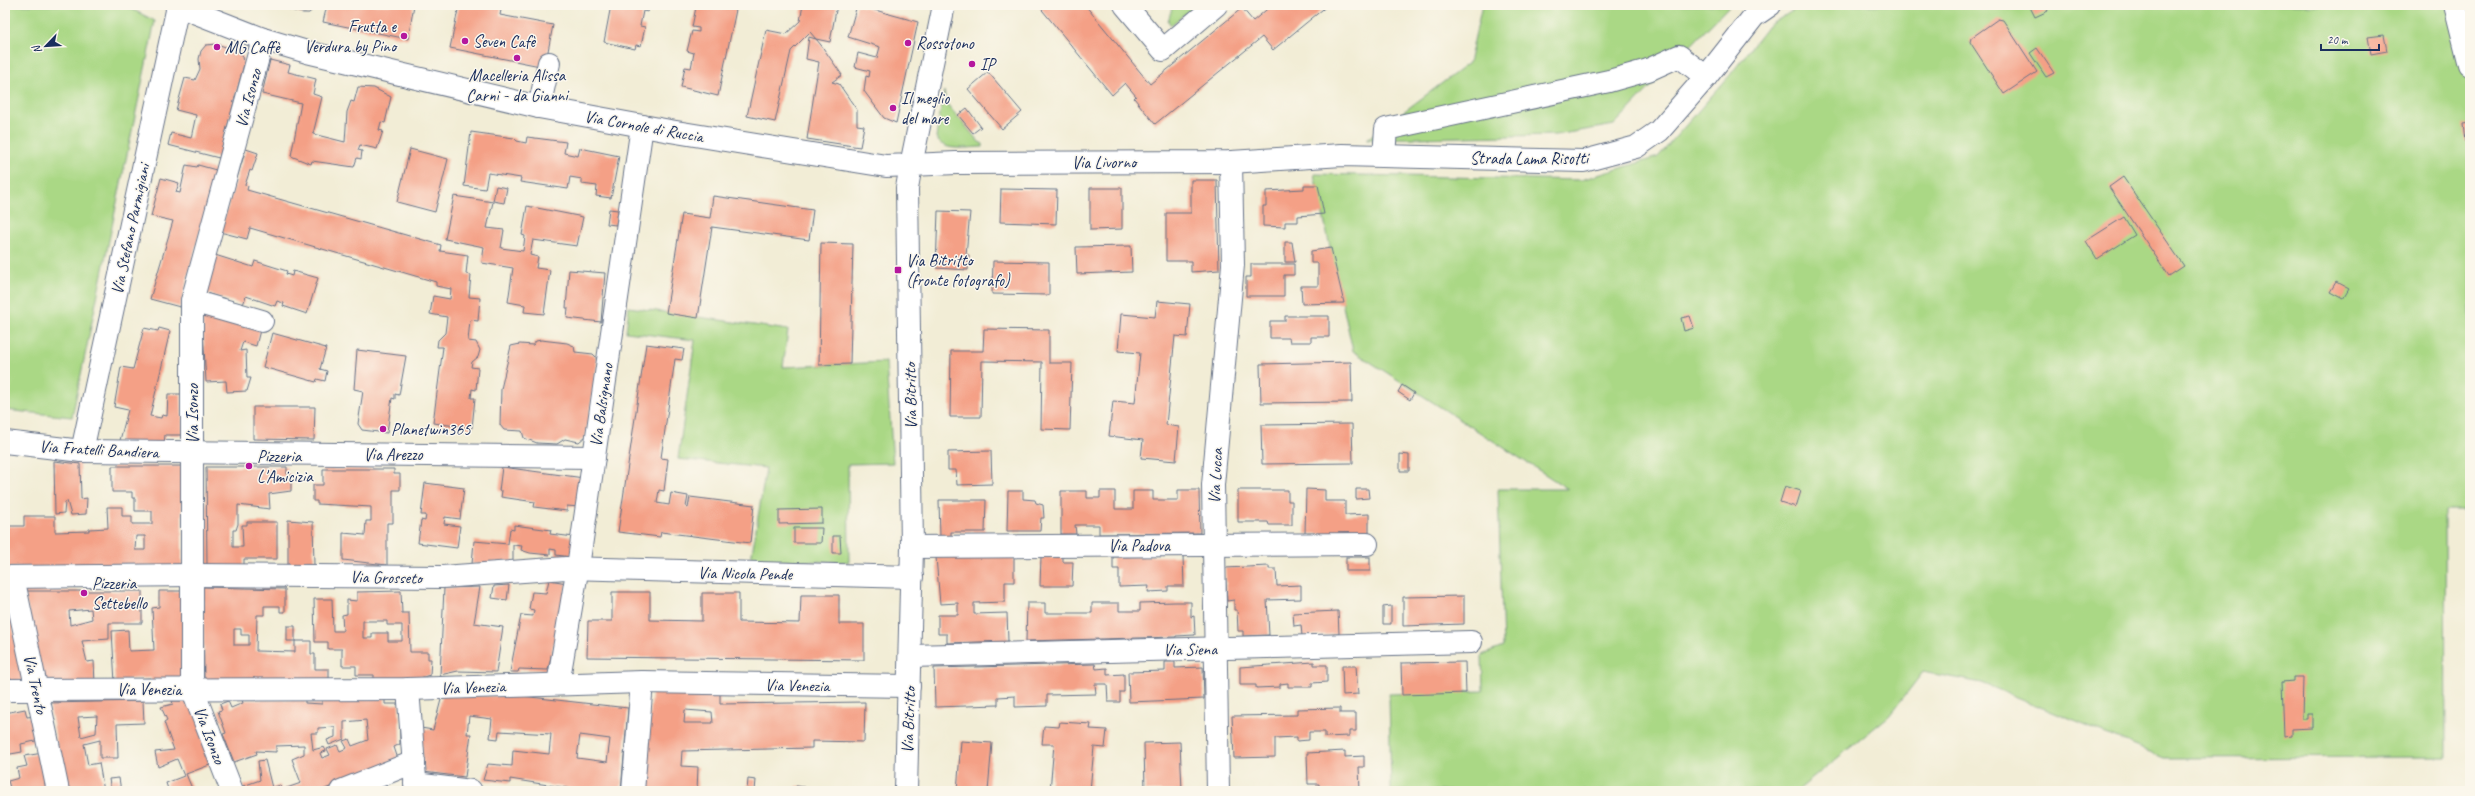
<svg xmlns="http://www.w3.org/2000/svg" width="2475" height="796" font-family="Caveat,sans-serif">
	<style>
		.green { fill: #aad885; stroke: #628472 }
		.building { fill: #f4a086; fill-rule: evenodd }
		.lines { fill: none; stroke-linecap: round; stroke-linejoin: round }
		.minor-casing { stroke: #667288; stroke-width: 24 }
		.major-casing { stroke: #667288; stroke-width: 24 }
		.minor { stroke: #fff; stroke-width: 22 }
		.major { stroke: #fff; stroke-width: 22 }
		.poi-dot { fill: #b5179e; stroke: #fbf7ec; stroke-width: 1.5 }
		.labels { text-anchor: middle; stroke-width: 3; stroke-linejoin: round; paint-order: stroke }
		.poi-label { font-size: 17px; fill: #1b2f5e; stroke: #fbf7ec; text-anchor: start }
		.street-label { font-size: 17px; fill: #1b2f5e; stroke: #fbf7ec }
	</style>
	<rect width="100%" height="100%" fill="#fbf7ec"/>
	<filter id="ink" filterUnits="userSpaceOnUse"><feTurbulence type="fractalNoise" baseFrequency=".025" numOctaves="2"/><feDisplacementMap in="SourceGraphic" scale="8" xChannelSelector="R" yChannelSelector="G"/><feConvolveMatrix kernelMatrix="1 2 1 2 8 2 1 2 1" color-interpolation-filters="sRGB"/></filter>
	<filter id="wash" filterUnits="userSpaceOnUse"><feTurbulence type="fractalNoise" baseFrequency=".012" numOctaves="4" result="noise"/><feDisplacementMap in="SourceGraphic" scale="16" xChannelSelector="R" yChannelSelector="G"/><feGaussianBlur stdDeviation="0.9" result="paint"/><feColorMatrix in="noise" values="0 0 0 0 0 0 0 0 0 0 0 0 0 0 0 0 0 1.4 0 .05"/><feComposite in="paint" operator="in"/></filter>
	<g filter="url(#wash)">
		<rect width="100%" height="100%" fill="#f2edd6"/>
		<!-- green -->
		<g class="green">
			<path d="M5,5H124L155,21L72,417L5,410Z"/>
			<path d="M1173,5H1196L1171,25L1168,21Z"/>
			<path d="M1482,5H1730L1614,125L1556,135L1367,139L1469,63Z"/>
			<path d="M1802,5H2455L2470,65V511H2445L2446,757L2164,758L1982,683L1923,672L1889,716L1797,791H1391L1389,694L1483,691L1482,655L1503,647L1498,489H1568L1353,351L1314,174L1581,180L1658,157L1730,75L1768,26Z"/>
			<path d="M944,91L946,103L979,142L983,144V147C969,147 942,153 936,137Z"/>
			<path d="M629,307L788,330L783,367L886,362L893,463L848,464L849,562L751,560L766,468L678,459L695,340L626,332Z"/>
		</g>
		<g id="blocks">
			<!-- building -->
			<g class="building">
				<path d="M283,5H323V9L316,7L309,13H303L290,10Z"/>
				<path d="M327,5H414L408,39L323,22Z"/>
				<path d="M459,5H502L500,15L553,25L545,67L450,48Z"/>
				<path d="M611,5H650L648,12L643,11L640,26L645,27L641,46L636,45L635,49L604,42Z"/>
				<path d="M703,5H737L718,96L681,87L685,67L691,68L694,53L687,51L692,31L699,32V28L692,27L696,7L703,8Z"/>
				<path d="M803,5H837L830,42L816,39L810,32L791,51L775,122L747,116L766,30L786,34L800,21Z"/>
				<path d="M857,5L918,22L896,123L884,118L864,91L866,76L869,77L870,71L855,67L858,53L877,58L880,47L848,37Z"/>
				<path d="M1038,5H1085L1150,84L1242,8L1253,21L1272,5H1328L1273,50L1262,37L1155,124L1134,98L1136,96L1125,83L1112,95Z"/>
				<path d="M2029,5H2045L2048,11L2035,17Z"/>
				<path d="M1998,19L2003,20L2037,72L2004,94L1970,42L1971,38Z"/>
				<path d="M2384,35L2387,51L2371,54L2368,37Z"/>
				<path d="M809,37L816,39L821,45L842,75L832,82L839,84L857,110V125L864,126L860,147L807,139L819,62L806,59Z"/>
				<path d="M217,44L237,51L243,56L244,64L219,158L168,145L171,133L191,138L196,115L176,110L185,78L195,80L200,69L199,59L201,51L206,45Z"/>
				<path d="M2037,48L2054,73L2046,77L2030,53Z"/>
				<path d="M270,60L290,65L288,72L316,79L313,94L322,97L313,134L345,142L347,112L351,101L354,102L358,87L374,88L391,97L385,123L381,122L379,130L383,131L377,149L360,145L358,150L362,151L361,159L357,158L354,167L312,161L311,164L291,156L301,103L262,94Z"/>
				<path d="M988,72L1022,112L1002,129L968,89Z"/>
				<path d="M967,108L981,127L973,133L958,115Z"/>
				<path d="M2470,123V142H2465L2463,124Z"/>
				<path d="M471,132L514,138L517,141L526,143L527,137L566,142L564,153L578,156L580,148L619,156L611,198L596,196L597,186L582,184V179L570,177L568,189L520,182L521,178L488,173L485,189L464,186Z"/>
				<path d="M246,149L258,153L252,171L250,170L245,185L248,186L247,190L441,245L440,251L468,255L466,274L471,275L469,297L480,298L478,321L470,320L468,341L476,342L480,350L478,357L472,362L471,367L478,368L476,390L472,389L471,398H475L472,428L433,423L443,347H437L438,340L445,333L447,317L430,314L433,296L450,299L451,289L436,286V282L250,228L247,239L220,232Z"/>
				<path d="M410,149L448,159L435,212L397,202Z"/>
				<path d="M186,165L197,167L198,165L216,170L180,307L150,299L173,221L151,216L161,178L179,183L176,192L180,193Z"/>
				<path d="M2123,177L2184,266L2169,276L2109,187Z"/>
				<path d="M1191,180H1217L1219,270L1191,272V261H1166V213H1191Z"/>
				<path d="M1304,185H1318L1324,214L1298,216V222H1285V227L1263,226V206H1266V191L1304,189Z"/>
				<path d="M496,186L507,188L504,203L493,201Z"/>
				<path d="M1090,188H1122V229L1090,230Z"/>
				<path d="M1001,189L1057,190L1056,224L1000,222Z"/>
				<path d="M454,196L493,202L487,228L504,230L501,248L523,251L525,236L522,235L527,206L583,217L577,246L533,240L530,255L538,257L536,268L550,270L544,314L524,312L525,305L508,302L513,268L482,263L484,247L445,239Z"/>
				<path d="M713,196L813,210L809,240L712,227L698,318L666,313L682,214L710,218Z"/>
				<path d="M609,209L618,210L616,225L607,224Z"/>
				<path d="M938,211L970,212L966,255H969L968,270L936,268Z"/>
				<path d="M2124,217L2135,235L2097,259L2086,241Z"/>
				<path d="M1285,242H1292L1295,262H1285Z"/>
				<path d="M821,243L853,244L850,364L819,365Z"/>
				<path d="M1131,246L1132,272L1077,274L1076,247Z"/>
				<path d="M1331,248L1344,303L1302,304L1301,286H1318V263H1311V251Z"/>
				<path d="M215,255L253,267L255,261L287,271L286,274L292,276L293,271L318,278L307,314L283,306L284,303L277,301L275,306L246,296L243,305L203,292Z"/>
				<path d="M993,261L1049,262V295L992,294Z"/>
				<path d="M1251,264H1294V275H1284V296H1246V277H1251Z"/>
				<path d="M569,270L605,273L601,322L567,318L568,308H566Z"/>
				<path d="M2336,282L2349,289L2343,299L2330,292Z"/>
				<path d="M1157,301L1190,304L1187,337L1175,336L1166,425L1179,427L1176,461L1141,458L1143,440L1109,436L1113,401L1135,403L1140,353L1118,351L1121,314L1155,317Z"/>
				<path d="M202,312L260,330L256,346L243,342L240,351L246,350L247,378H251L247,391L227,392L226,381L206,382Z"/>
				<path d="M1285,316H1329V337H1311V342H1290L1289,338H1270V321H1285Z"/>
				<path d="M1690,316L1694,328L1684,331L1681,318Z"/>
				<path d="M144,328L158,331L159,328L170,331L150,416L161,418L162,415L167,416L168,394H181L183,435H165L164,444H119L128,410L114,407L121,367L133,369Z"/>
				<path d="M984,329L1049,330V363H1072L1070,430L1041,429L1042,362L982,361L981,417H950L951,351H983Z"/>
				<path d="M272,333L326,348L320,369L327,371L325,381L317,379L316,382L263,367Z"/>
				<path d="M541,340L567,343L574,346L575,352L593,354L596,357L597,365L586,436L579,442L565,439L557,444L537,443L524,438L522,431L504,430L500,425L501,389L511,346L520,344L533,345L536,341Z"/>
				<path d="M646,344L684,349L682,360L675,359L661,458L668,459L664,491L659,490L657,503L669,505L671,493L688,496L686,507L688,508L690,497L754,505L750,543L661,532L660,537L618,532Z"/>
				<path d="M357,350L406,356L399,395L395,394V399L392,398L387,433L362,430L358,424L363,391L354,389Z"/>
				<path d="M1351,362L1352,402L1261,403L1260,364Z"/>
				<path d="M1402,385L1414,393L1410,400L1398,392Z"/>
				<path d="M253,407H315L314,440L253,439Z"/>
				<path d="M1352,424L1353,463L1262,464L1261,425Z"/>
				<path d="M991,451L992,484L957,485L956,470H948V452Z"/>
				<path d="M1400,454L1409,455V471H1400Z"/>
				<path d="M54,461L80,464L81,497V499L87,498L86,514L71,515L67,501L65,502L64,513L55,514Z"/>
				<path d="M112,466H182V566L5,568V526H24V516H55V532L89,531V529L108,528L107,507H122V516H132V524H152V511H135V498H132V492H112ZM136,536H145V550H135Z"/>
				<path d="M206,467H287V474H291V491L269,494L270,509L238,505V524L236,530H233V547H243L242,525H247V522H277V559H244V566H207Z"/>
				<path d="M502,467L584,478L579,507L567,506V511L534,507L535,502L501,497L502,491H499Z"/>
				<path d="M323,469H394V474H400V490H393V523H387V565L343,560V533L365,535L366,521H371V507L317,504V501H313V485H323Z"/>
				<path d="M425,483L464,488L460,519L445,517L444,524L460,526L457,548L418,543L421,520L425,521L426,515H421Z"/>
				<path d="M1785,486L1801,491L1796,507L1780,502Z"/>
				<path d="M1306,489L1325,490V501H1345V515L1369,514V533L1305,534Z"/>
				<path d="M1356,489H1368L1369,498L1356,499Z"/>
				<path d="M1178,490H1199L1200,533L1099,534V525H1075L1076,534H1061V491H1087V498H1100V491H1115V509H1133V491H1153V500H1178Z"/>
				<path d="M1238,490H1288V501H1292V525H1269L1268,522H1238Z"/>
				<path d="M1008,491H1023V499L1035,500L1036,503L1043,505L1044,518H1041L1040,531H1007Z"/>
				<path d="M939,500H986L985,532H951V537H940Z"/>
				<path d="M822,509V523L779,524V510Z"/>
				<path d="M288,520L313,522L314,565L288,566Z"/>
				<path d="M514,525L551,530L550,534L574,537L571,557L556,555V550L550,549V555L530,553L521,550L522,546L513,545V561L472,564L474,541L508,544L510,529L514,530Z"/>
				<path d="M794,528H822L821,543H794Z"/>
				<path d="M833,536H840L841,553H833Z"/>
				<path d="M1014,556V582H1005V602L974,603V614L1007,613L1008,641L947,643V634H938V615H958V603L940,604L936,557Z"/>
				<path d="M1183,556L1184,586H1168V591L1148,592L1149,586L1119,587V569H1113V557Z"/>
				<path d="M1041,557H1063V562H1073L1072,586H1040Z"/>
				<rect x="1346" y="557" width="24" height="14"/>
				<path d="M1269,566V569H1276L1277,586L1301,585V599L1267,600L1269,635L1243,636V631H1238L1237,610H1234V600L1227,601L1225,568Z"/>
				<path d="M549,580L567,583L548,670L519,669L518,672H510L521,615L533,616L534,610L529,609L532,592L546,593Z"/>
				<path d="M509,585L507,600L492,598L494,586Z"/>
				<path d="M203,587L285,589V612H280V606H264V615H257L256,651L295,652V641H287V626H295V641H311V654H315V669H329V682L204,683ZM234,629H241V635H249V645H234Z"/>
				<path d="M480,587L474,623L503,627L496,672L458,671L440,675L444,588Z"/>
				<path d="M5,591L25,681H5Z"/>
				<path d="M24,591H142V623H109V639L82,641L87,662L94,661L95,684H43ZM91,609L92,619L70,625L69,611Z"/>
				<path d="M159,591H182L185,684L151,685V678L131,679L115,683L112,631L128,630L129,651L154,650L152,608L159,607Z"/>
				<path d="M401,591L402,613H409L410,652H428V659H431L430,675L402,683L374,684V675H356V666H342V649H328V642H315L314,599H332L333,631H343L342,615L347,614V600L357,601V592ZM363,621H387V625H402V641H388V633H372V638H363Z"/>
				<path d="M612,592H650V620L702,621V593H739V622L800,623L801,595H839V624H864V660L587,657L588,621H612Z"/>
				<path d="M1464,596V624L1403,626V597Z"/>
				<path d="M1175,602H1191V617L1194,616L1195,635L1176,636V637L1026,641L1027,603H1045V613H1092V603H1119V611H1140V603Z"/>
				<path d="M1391,606V624H1383V607Z"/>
				<path d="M1338,611L1339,634L1302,636L1301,625L1294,626L1293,613Z"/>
				<path d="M1165,662H1175V668L1203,667L1204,699L1129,702L1128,672L1165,671Z"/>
				<path d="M1314,662V665H1327V682L1312,683V687H1288V683L1280,684V687L1256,688V685H1240V667Z"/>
				<path d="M1465,662L1466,693L1402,695L1401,663Z"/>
				<path d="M1095,664L1096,669L1107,668V675L1124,674V692H1120V702H1108L1107,684H1095L1096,694L1047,695V706L1015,707V696L998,697V705L935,707L934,668Z"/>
				<path d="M1342,666H1356L1358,694L1343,695Z"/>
				<path d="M2293,677H2303L2302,719H2307V714H2312V728L2292,729V735L2284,736L2282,682L2293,681Z"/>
				<path d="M652,693L720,694V704L865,702L864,742L812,741V748L682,751L681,766L698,767L697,791H644ZM685,710L712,712L713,723H684Z"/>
				<path d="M442,696H521L628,708L621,791H586L510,779V783L483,780L488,764L512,766L513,750L549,754L551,734L499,731L498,739L490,738L492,719L469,716L467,734H471L465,777L423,772L421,728L433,730ZM580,735L610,739L607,762L577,758Z"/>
				<path d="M385,698V704H399L400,744L394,747L398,759L320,791H244L243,786L260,780L258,761L265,760L272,788L280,785L281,790L301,783L292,759L304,754V745L276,746V752L256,751L257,754L234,762L223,734L226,733L218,711L222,710L220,704L228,701L231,708L243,703L242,700H305V703L322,704V699ZM366,720L368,740L352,746L349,739L343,741L347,748L340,751L337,745L327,749L330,755L322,758L320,753L326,751L324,747L313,750L311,733H318V728L335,727V737L327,740L329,745L344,739V722Z"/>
				<path d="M143,701L144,723L117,724L118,758H100V740L84,744L88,765L99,763L104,791H70V788H65L49,703ZM97,716L96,733L81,737L78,717Z"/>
				<path d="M172,701H191L215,763L186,774L193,791H163L168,789L166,783L184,776L177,759L158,767L155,752L174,750L164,722L167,720L161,707L173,704Z"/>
				<path d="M1340,708V713H1356V731H1349V736L1325,737V732H1309V740L1297,741V737L1275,738V757L1234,758L1232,716L1297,715V709Z"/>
				<path d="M25,709L27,717L36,716L40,740L21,744L22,752L5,755V713Z"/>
				<path d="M1060,722L1091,724L1090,729L1107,730L1105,748L1094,747L1090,791H1050L1054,744H1042L1044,726L1059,727Z"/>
				<path d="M961,741L992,743L988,791H957Z"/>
				<path d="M1180,742L1182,791H1145L1144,743Z"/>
				<path d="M1345,751V757L1364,756V767H1359L1360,791H1319V784H1308L1307,753Z"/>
				<path d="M43,753L51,791H11L8,781L19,778L17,768L27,766L24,756Z"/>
				<path d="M119,778L121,791H111L109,779Z"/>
				<path d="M748,779L756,780L755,791H747Z"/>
				<path d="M386,784L389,791H368Z"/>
				<path d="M796,786L805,787V791H795Z"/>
			</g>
		</g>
	</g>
	<g filter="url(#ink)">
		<use href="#blocks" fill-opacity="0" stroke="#667288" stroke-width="1"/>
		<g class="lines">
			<defs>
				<g id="minor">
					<path d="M1125,5L1163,50L1216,5"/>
					<path d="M2455,5L2470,65"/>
					<path d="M539,107L549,63"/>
					<path d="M1384,156L1386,129L1609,81L1648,70L1679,56L1706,77"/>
					<path d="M192,301L262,321"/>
					<path d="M5,442L82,451L594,457"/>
					<path d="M82,451L178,6"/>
					<path d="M912,547L1367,544"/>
					<path d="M5,577L193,575L442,577L566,568L912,577"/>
					<path d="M13,577L58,791"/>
					<path d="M910,656L1471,642"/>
					<path d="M558,684L579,560L642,126"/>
					<path d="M408,689L416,791"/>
					<path d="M5,690L408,689L642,682L909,686"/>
					<path d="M415,784L471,791"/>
					<path d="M232,791L192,688V301L263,39"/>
					<path d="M341,791L414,762"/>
					<path d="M633,791L642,682"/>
					<path d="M906,791L912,547L907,188L911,165L956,163L1231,162L1342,155L1584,161L1636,147L1659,131L1706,77L1754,16L1770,5"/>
					<path d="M1218,791L1213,485L1233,265L1231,162"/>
				</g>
				<path id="major" d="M176,5L263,39L307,52L539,107L670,131L886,166L911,165L944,5"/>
			</defs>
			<!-- minor casing -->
			<use href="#minor" class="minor-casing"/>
			<!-- major casing -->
			<use href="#major" class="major-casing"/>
			<!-- minor -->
			<use href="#minor" class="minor"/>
			<!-- major -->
			<use href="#major" class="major"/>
		</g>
	</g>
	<!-- markers -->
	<g class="poi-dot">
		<circle cx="404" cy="36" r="4"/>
		<circle cx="465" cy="41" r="4"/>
		<circle cx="908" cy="43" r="4"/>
		<circle cx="217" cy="47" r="4"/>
		<circle cx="517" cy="58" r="4"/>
		<circle cx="972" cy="64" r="4"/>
		<circle cx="893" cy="108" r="4"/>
		<rect x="894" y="266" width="8" height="8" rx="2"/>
		<circle cx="383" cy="429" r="4"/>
		<circle cx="249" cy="466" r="4"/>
		<circle cx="84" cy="593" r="4"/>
	</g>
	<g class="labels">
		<!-- poi labels -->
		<g class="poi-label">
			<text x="396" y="32" text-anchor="end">Frutta e<tspan x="396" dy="20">Verdura by Pino</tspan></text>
			<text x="473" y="47">Seven Cafè</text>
			<text x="916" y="49">Rossotono</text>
			<text x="225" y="53">MG Caffè</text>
			<text x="980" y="70">IP</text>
			<text x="517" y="81" text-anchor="middle">Macelleria Alissa<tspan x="517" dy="20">Carni - da Gianni</tspan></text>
			<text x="901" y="104">Il meglio<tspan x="901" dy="20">del mare</tspan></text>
			<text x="906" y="266">Via Bitritto<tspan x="906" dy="20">(fronte fotografo)</tspan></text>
			<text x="391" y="435">Planetwin365</text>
			<text x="257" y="462">Pizzeria<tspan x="257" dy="20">L'Amicizia</tspan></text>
			<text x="92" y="589">Pizzeria<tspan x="92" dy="20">Settebello</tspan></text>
		</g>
		<!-- street labels -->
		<g class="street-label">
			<text transform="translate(248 98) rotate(-75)" y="6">Via Isonzo</text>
			<text transform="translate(644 126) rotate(10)" y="6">Via Cornole di Ruccia</text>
			<text x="1529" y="164">Strada Lama Risotti</text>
			<text x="1104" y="168">Via Livorno</text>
			<text transform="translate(130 229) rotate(-78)" y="6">Via Stefano Parmigiani</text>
			<text transform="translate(910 396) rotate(-91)" y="6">Via Bitritto</text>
			<text transform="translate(601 405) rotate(-82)" y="6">Via Balsignano</text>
			<text transform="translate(192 414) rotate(-90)" y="6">Via Isonzo</text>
			<text transform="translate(99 449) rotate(3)" y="6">Via Fratelli Bandiera</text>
			<text x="393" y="460">Via Arezzo</text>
			<text transform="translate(1215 476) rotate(-87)" y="6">Via Lucca</text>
			<text x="1139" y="551">Via Padova</text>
			<text transform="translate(745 573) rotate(1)" y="6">Via Nicola Pende</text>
			<text transform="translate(386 577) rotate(1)" y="6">Via Grosseto</text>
			<text transform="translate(1190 649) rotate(-1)" y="6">Via Siena</text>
			<text transform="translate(36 684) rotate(78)" y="6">Via Trento</text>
			<text transform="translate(797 685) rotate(1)" y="6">Via Venezia</text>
			<text transform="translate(473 687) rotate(-2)" y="6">Via Venezia</text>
			<text x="149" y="695">Via Venezia</text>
			<text transform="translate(908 720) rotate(-88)" y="6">Via Bitritto</text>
			<text transform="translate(210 735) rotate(69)" y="6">Via Isonzo</text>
		</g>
	</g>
	<!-- margin -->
	<rect width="2475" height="796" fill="none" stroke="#fbf7ec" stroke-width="20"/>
	<!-- north arrow -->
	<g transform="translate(46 46) rotate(245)" stroke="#fbf7ec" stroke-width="3" paint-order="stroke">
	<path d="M0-3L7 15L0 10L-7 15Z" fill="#1b2f5e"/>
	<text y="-6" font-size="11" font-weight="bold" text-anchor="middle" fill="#1b2f5e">N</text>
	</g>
	<!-- scale -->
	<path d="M2321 44v6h58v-6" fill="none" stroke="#1b2f5e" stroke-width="2"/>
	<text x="2327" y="44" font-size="12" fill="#1b2f5e" stroke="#fbf7ec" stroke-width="3" paint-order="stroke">20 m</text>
</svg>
